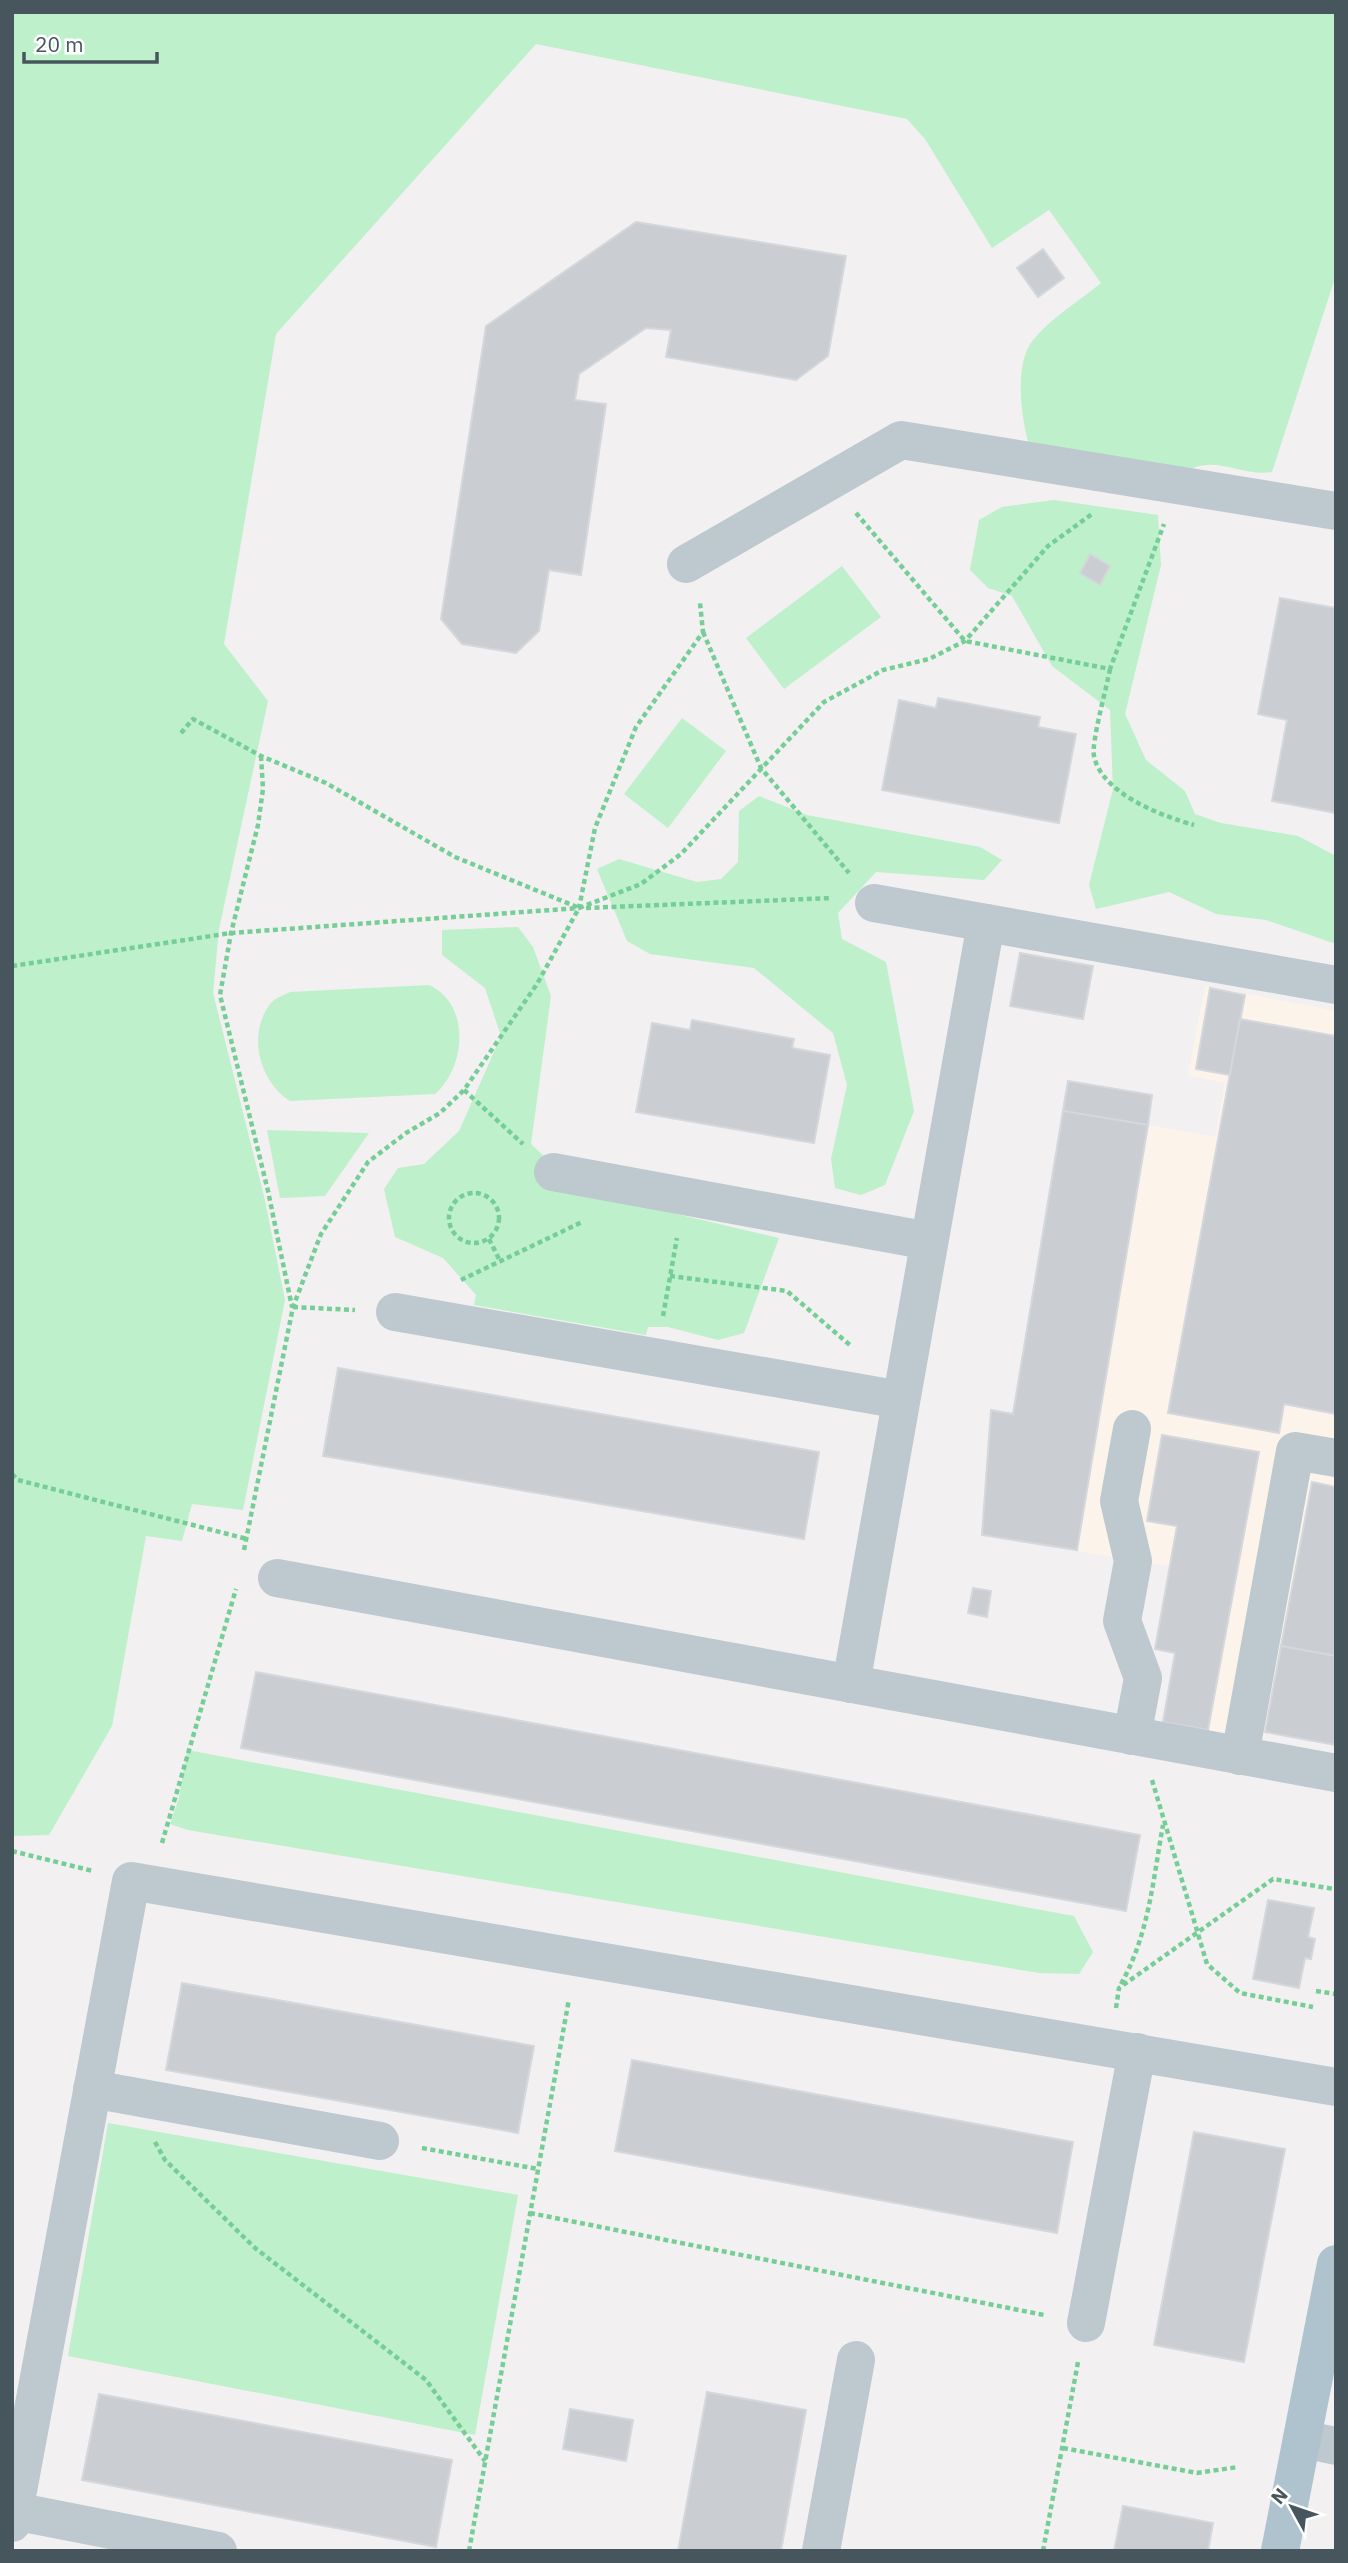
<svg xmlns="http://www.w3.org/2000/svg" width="1348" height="2563" font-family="'IBM Plex Sans',sans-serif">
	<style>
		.commercial { fill: #fcf4ea }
		.green { fill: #bef0cb }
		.building { fill: #caced2; stroke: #d4d7db; stroke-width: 2 }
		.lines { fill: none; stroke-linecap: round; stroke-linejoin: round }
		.path { stroke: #76ce97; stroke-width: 4.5; stroke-dasharray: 5 3.5; stroke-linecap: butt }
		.minor { stroke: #bdc9cf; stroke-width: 38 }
		.major { stroke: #afc3cf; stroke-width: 38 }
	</style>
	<rect width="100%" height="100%" fill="#f2f0f0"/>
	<!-- commercial -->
	<path class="commercial" d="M1205,986L1336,1011V1745L1265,1732L1264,1740L1163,1722L1175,1653L1155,1649L1169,1566L982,1535L991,1410L1013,1414L1068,1081L1152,1095L1148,1125L1215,1137L1225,1083L1188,1075Z"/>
	<!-- green -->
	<g class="green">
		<path d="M12,12H1336V275L1272,472C1245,477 1216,456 1191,469L1028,442C1021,414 1014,363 1033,340C1051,318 1079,301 1101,283L1049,210L992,248L925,139L907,119L536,44L276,334L224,644L268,701L219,929L213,993L264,1196L285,1300L243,1510L192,1504L182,1541L146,1536L112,1726L49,1835L12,1836Z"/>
		<path d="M1054,500L1158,515L1161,565L1125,714L1146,760L1185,791L1195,814L1221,823L1298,836L1336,856V944L1266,920L1216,914L1169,892L1096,909L1089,885L1113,789L1110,710L1052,666L1012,596L988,588L970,570L979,520L1002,507Z"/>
		<path d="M842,566L881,617L784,689L746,638Z"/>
		<path d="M682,718L726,751L668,828L624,794Z"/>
		<path d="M759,796L807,815L980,847L1002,860L984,880L876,872L838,913L842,939L886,962L914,1111L885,1185L861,1195L835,1188L831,1159L847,1085L833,1033L754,968L650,954L627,941L597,869L619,859L697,882L721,879L738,862L739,811Z"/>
		<path d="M518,927L533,947L551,996L531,1144L582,1192L779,1238L744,1333L718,1340L668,1327H648L646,1335L474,1305L476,1295L443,1258L395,1237L384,1189L398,1168L424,1164L459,1131L501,1036L485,988L442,955V930Z"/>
		<path d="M429,985C471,1004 466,1067 435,1094L290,1101C260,1082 246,1034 271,1003C275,998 284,995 290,992Z"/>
		<path d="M267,1130L369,1133L325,1196L280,1198Z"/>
		<path d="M187,1750L1074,1916L1093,1952L1079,1974L1039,1973L188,1830L170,1824L179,1798Z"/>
		<path d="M108,2123L518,2195L475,2435L68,2356Z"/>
	</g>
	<!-- building -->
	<g class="building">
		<path d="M636,222L846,256L828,356L796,380L666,357L671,330L646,328L579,374L575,400L606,404L581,575L549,570L539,631L516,653L462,644L441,619L486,326Z"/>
		<path d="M1043,249L1064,278L1038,297L1017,268Z"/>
		<path d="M1090,554L1110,566L1100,585L1080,573Z"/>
		<path d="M1280,598L1336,608V813L1272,801L1287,720L1258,714Z"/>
		<path d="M938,698L1040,717L1038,727L1076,734L1059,823L882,790L899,700L936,708Z"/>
		<path d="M1020,953L1093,966L1083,1019L1010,1006Z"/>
		<path d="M1210,988L1245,995L1230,1075L1196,1069Z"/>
		<path d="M1240,1019L1336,1036V1414L1284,1404L1279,1433L1168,1413Z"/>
		<path d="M692,1020L794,1039L792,1048L830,1055L814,1143L636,1112L652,1023L690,1030Z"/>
		<path d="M1068,1081L1152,1095L1148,1125L1063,1111Z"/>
		<path d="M1063,1111L1148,1125L1077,1550L982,1535L991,1410L1013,1414Z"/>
		<path d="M338,1368L819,1452L804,1539L323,1456Z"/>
		<path d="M1162,1435L1259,1452L1208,1730L1163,1722L1175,1653L1155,1649L1177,1526L1147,1521Z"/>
		<path d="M1312,1482L1336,1487V1656L1281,1646Z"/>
		<path d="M973,1588L991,1591L987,1617L968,1613Z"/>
		<path d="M1281,1646L1336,1656V1745L1265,1732Z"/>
		<path d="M256,1672L1140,1835L1126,1911L241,1748Z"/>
		<path d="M1268,1900L1314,1908L1308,1937L1315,1939L1311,1959L1305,1958L1299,1988L1253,1979Z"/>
		<path d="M182,1983L534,2046L518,2133L166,2070Z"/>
		<path d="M632,2060L1073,2142L1057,2233L615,2151Z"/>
		<path d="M1194,2132L1285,2149L1244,2362L1154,2345Z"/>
		<path d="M707,2392L806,2410L781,2551H678Z"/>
		<path d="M99,2394L452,2460L436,2547L82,2480Z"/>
		<path d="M570,2409L633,2420L626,2461L563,2449Z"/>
		<path d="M1123,2506L1213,2523L1208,2551H1114Z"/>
	</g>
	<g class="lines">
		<!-- path -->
		<g class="path">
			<path d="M856,513L965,641L1110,669L1164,524"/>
			<path d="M703,632L761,768L849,873"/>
			<path d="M1110,669C1107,686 1091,743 1094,756C1102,794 1162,816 1194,825"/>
			<path d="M181,733L193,719L261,756L326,783L455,857L577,907"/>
			<path d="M261,756L263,789L258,825L231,933L220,995L268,1191L292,1307"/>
			<path d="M586,908L832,898"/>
			<path d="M12,966L231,933L579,908L595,828L636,727L703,632L700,603"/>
			<path d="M464,1090L523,1144"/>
			<circle cx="474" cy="1218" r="25"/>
			<path d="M489,1239L500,1261"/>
			<path d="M670,1276L787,1291L851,1346"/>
			<path d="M461,1280L582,1222"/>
			<path d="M293,1307L355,1310"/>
			<path d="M663,1316L677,1238"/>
			<path d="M12,1474L18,1480L247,1539"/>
			<path d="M244,1550L293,1307L321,1234L368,1162L406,1133L440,1113L464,1090L537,984L579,908L641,884L681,854L824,702L883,670L929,659L965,641L1048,546L1092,514"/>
			<path d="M1152,1780L1207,1964L1240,1993L1313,2007"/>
			<path d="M162,1843L236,1589"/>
			<path d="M12,1851L93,1871"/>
			<path d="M1121,1984C1149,1934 1153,1880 1163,1825"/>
			<path d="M1316,1991L1336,1994"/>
			<path d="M1116,2008L1119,1988L1273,1879L1334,1889"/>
			<path d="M155,2142L165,2160L255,2248L426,2380L485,2461"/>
			<path d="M422,2148L538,2169"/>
			<path d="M530,2213L1044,2315"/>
			<path d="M1063,2448L1197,2473L1238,2467"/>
			<path d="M469,2551L569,1999"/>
			<path d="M1043,2551L1078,2362"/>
		</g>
		<!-- minor -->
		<g class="minor">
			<path d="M686,564L901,440L1336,511"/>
			<path d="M874,903L1336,985"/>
			<path d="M553,1172L929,1241"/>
			<path d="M395,1312L901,1400"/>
			<path d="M277,1578L1336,1773"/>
			<path d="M851,1684L986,923"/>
			<path d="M1132,1736L1143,1678L1122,1621L1133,1561L1119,1501L1132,1429"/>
			<path d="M1240,1756L1295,1451L1336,1458"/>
			<path d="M92,2089L380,2141"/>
			<path d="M1086,2323L1137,2052"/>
			<path d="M1302,2439L1336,2446"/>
			<path d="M14,2511L218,2551"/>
			<path d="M12,2523L131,1881L1336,2087"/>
			<path d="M821,2551L856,2360"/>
		</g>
		<!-- major -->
		<path class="major" d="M1280,2551L1336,2264"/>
	</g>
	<!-- border -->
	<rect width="1348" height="2563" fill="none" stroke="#47565d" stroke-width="28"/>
	<!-- north arrow -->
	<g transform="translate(1292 2507) rotate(310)" stroke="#ffffff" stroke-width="5" paint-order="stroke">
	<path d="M0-5L12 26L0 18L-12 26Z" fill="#47565d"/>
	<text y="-10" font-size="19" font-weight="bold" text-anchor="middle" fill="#47565d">N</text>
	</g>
	<!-- scale -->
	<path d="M24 52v10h133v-10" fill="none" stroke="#47565d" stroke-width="3.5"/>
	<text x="35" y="52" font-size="21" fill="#47565d" stroke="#ffffff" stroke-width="5" paint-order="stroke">20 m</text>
</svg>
